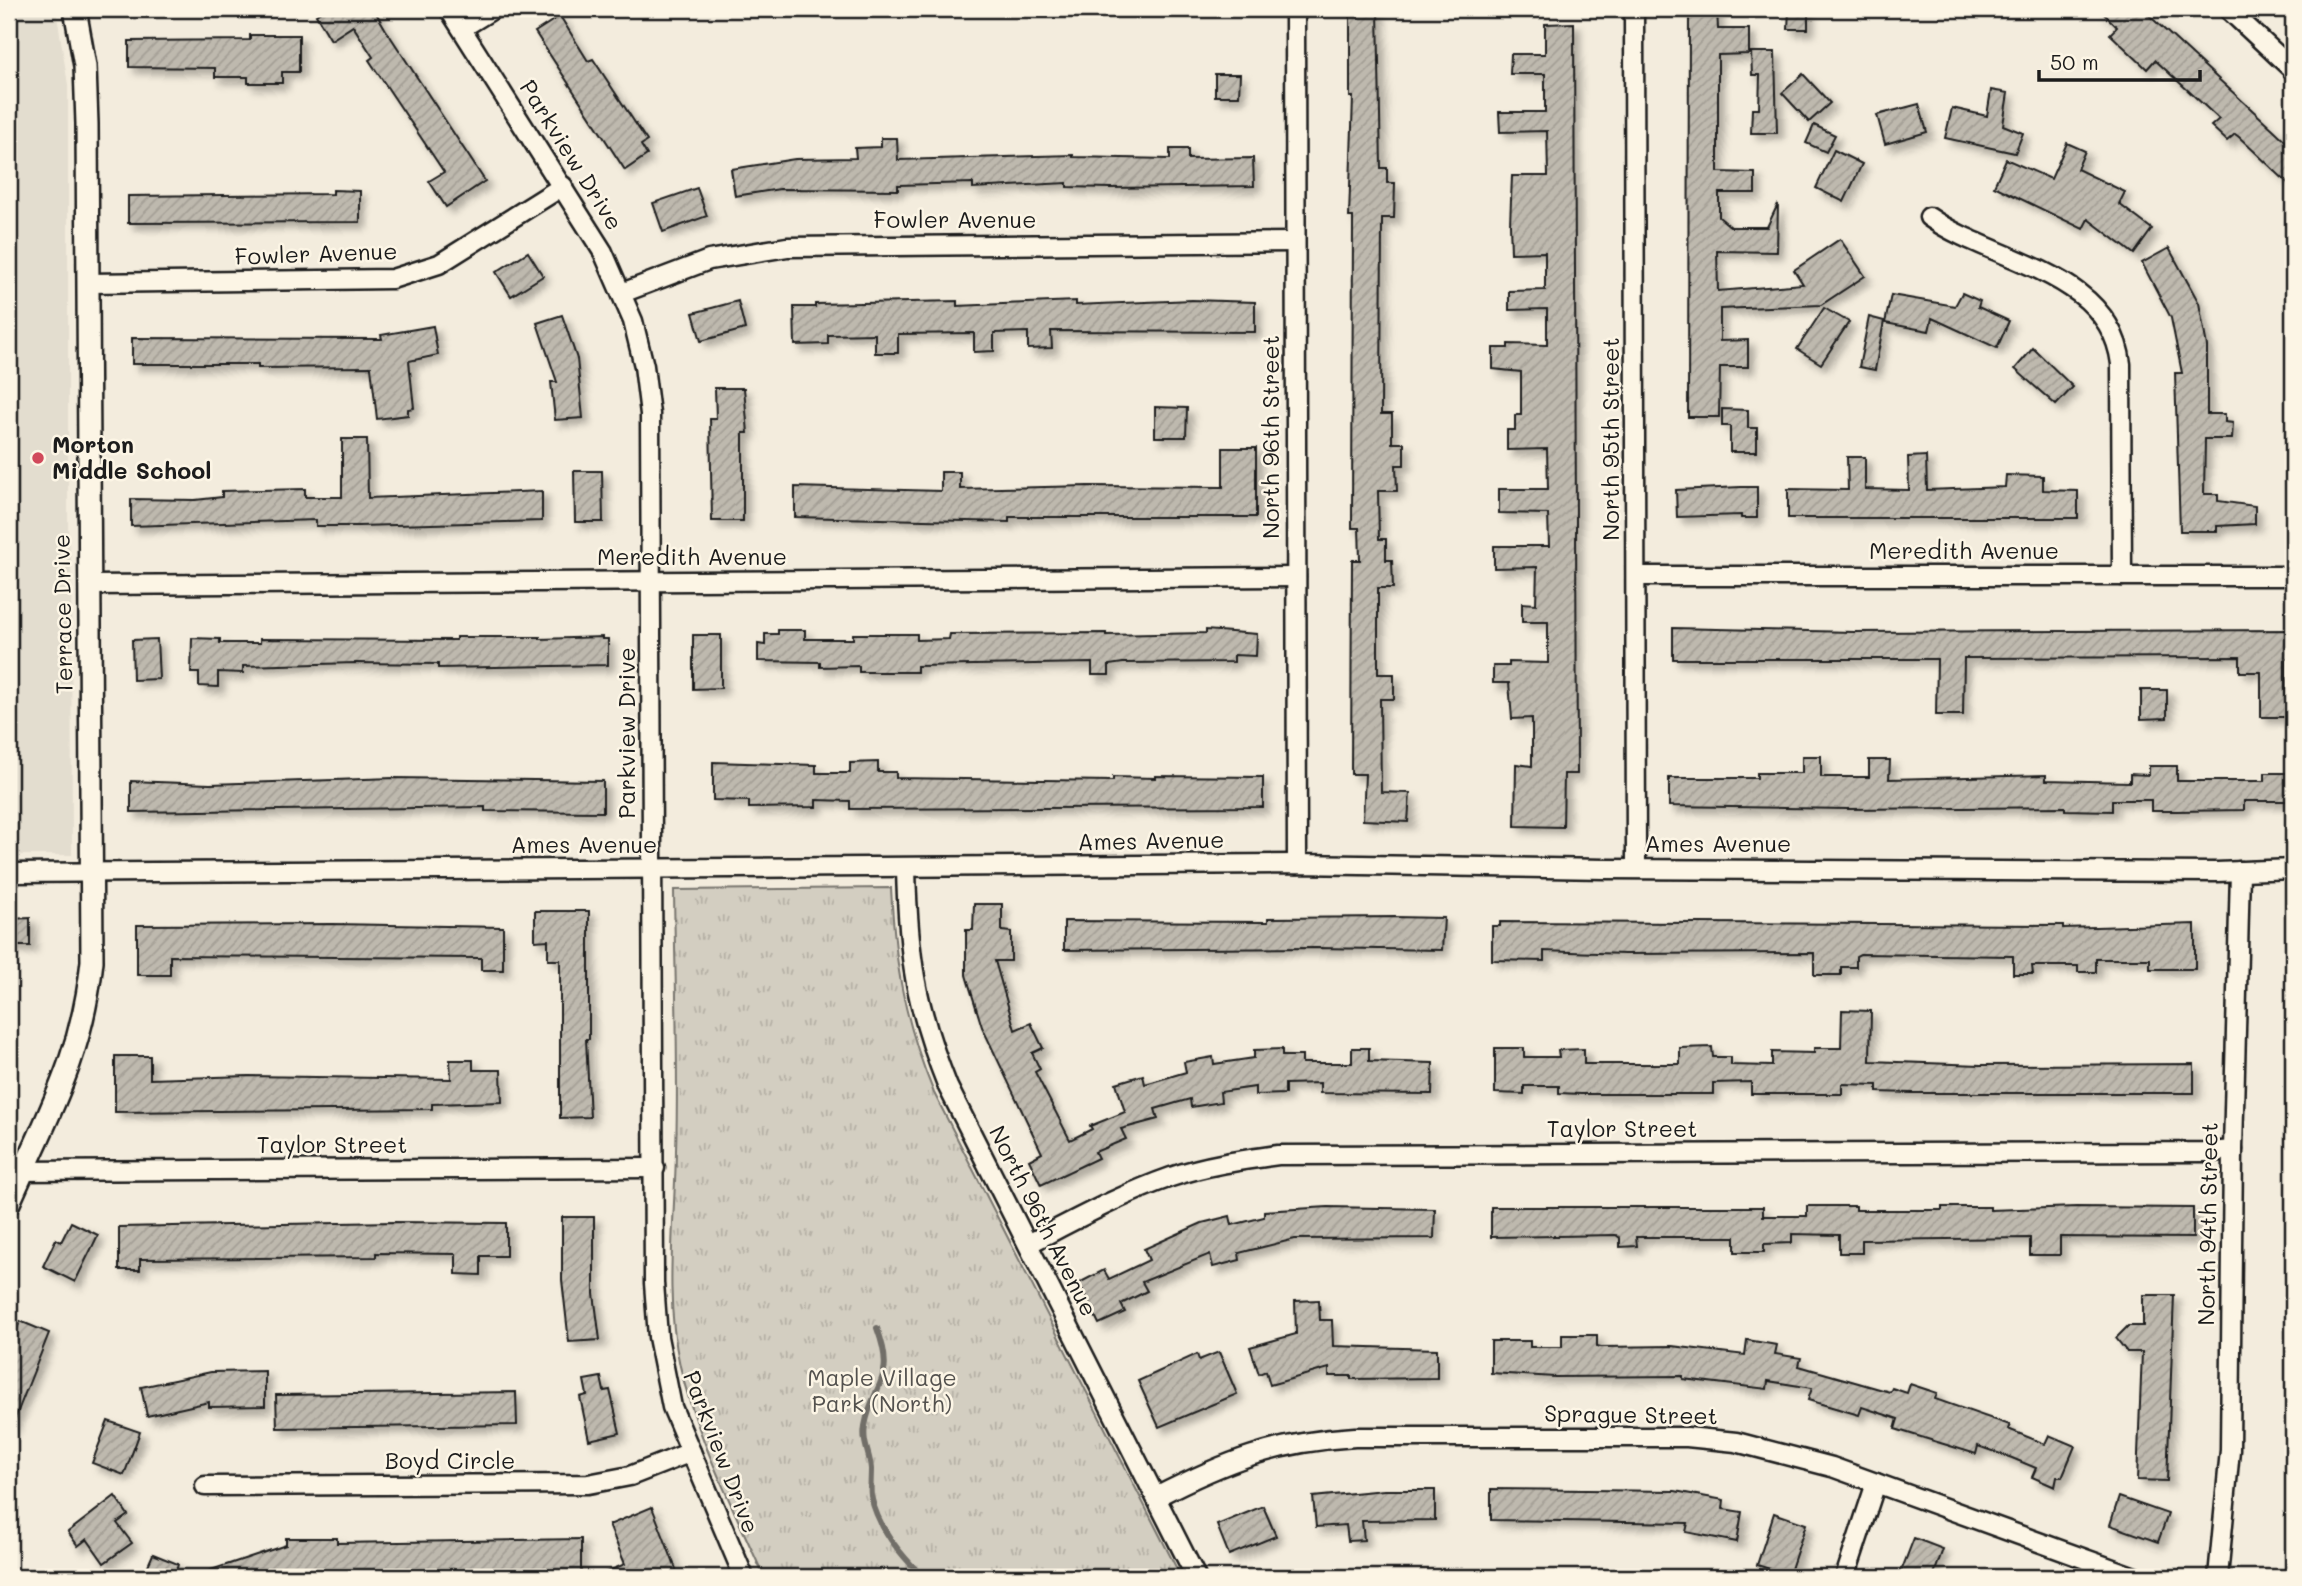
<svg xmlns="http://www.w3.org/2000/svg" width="2302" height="1586" font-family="Mali,sans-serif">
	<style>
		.built { fill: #e3ddcf }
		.park { fill: url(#park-tufts); stroke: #78756e; stroke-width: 2 }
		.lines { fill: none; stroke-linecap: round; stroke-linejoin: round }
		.stream { stroke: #716e68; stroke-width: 6 }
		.building { fill: url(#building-hatch); stroke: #1c1c1c; stroke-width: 2; filter: url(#shadow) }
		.minor-casing { stroke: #1c1c1c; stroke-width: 23 }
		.tertiary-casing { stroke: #1c1c1c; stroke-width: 26 }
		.minor { stroke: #fcf5e5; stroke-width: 18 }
		.tertiary { stroke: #fcf5e5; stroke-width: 21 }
		.poi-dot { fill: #d1495b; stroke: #fcf5e5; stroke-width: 2.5 }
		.labels { text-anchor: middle; stroke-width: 5; stroke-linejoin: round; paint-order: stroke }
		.street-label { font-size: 23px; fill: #1c1c1c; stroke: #fcf5e5 }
		.poi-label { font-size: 23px; font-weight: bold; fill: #1c1c1c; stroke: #fcf5e5; text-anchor: start }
		.park-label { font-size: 23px; fill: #53514e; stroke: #fcf5e5 }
	</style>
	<defs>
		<pattern id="park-tufts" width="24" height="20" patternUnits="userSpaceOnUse" patternTransform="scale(1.75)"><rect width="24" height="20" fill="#d3cec1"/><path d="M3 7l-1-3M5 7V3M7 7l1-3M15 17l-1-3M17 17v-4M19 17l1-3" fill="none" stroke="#b5b0a5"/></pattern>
		<pattern id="building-hatch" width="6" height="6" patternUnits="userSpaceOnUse" patternTransform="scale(1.75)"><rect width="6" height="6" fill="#beb9ae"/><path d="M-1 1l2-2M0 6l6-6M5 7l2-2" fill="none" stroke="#a39e95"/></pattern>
		<filter id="shadow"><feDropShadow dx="6" dy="6" stdDeviation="3.5" flood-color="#0004"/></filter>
	</defs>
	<rect width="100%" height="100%" fill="#f3ecdd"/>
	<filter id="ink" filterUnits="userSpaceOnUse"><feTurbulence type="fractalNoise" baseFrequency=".0143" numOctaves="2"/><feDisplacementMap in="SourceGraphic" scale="14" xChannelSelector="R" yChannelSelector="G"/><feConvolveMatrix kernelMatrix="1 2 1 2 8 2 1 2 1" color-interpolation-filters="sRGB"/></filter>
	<g filter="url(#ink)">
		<!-- built -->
		<path class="built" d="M9,9H56L68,85V537L71,558L72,855H9Z"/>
		<!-- park -->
		<path class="park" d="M891,888C895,966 904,1020 934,1093L1181,1577H764C734,1509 697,1439 680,1366C664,1295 675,1221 676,1150C679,1063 675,976 674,890Z"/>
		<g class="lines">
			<!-- stream -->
			<path class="stream" d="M877,1328C897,1382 873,1381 865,1426C862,1443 870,1454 871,1469C871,1478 870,1487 871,1496C878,1528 900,1554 923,1577"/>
		</g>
		<!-- building -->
		<g class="building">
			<path d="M326,9H382L376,13L386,30L485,181L446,207L429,181L444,172L369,60L373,57L353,26L331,40L316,15Z"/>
			<path d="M1350,9H1378L1381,168H1387V183H1395L1394,218H1382L1381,414H1392V443H1404V465H1396L1397,491H1378L1379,539H1386V560H1392L1393,588H1378V674H1394V699H1380L1381,792L1410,793L1408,822L1363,820L1365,774H1351L1352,560H1360L1359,528H1352L1353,217H1349L1353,97H1350Z"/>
			<path d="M1689,9H1717L1718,29H1749V54L1718,55V172L1755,173V193H1719V217L1731,227H1767L1778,204L1777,252L1717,251L1718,291L1803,284L1794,270L1840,239L1865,276L1821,305L1720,309V341L1748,340V367H1720L1719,417H1688Z"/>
			<path d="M1789,9H1808V29H1788Z"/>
			<path d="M2099,9H2142L2274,130L2293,148V188L2239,137L2235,134L2227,141L2211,126L2219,119L2155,60L2147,69L2110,34L2117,27Z"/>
			<path d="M560,16L588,61L593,59L647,141L641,145L647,155L625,170L535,32Z"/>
			<path d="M1574,23L1577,774H1564L1563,827L1515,826L1516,764L1532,766V718L1512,719L1509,683H1493V666H1509V662L1548,663V622H1522V603L1536,604L1537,567L1494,568V546H1549L1548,514L1499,513V489H1548L1547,449L1507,450V430H1515V415H1521V372L1493,369V348H1508V344L1547,345V309L1509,310V291L1545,290V252L1511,253L1510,224L1512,176H1548L1547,131L1500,132L1499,112H1545V74H1510L1511,54H1545V24Z"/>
			<path d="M250,35H299V72H282V83H248V77H215V68L129,67V41L250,40Z"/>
			<path d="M1751,52H1775L1777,133H1751L1752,109H1759L1760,75H1752Z"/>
			<path d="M1215,74H1240L1239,96H1215Z"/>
			<path d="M1803,74L1830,103L1809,122L1782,93Z"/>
			<path d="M1991,90L2008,93L2003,125L2023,133L2015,153L1945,138L1952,108L1987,116Z"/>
			<path d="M1919,104L1927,132L1885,144L1877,115Z"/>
			<path d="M1814,125L1835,135L1826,152L1806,143Z"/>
			<path d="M881,138H897L898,160L1073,155V157L1170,159V149H1188V159L1253,158L1254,186L1110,188L1067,187V183L973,188V183L898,185V190L780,189L735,196L731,169L795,159L856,158L855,148L881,147Z"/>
			<path d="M2067,143L2085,151L2077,169L2125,192L2119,204L2152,229L2134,254L2088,219L2083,229L1994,186L2006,159L2051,179Z"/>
			<path d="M1834,150L1862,164L1844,202L1816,188Z"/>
			<path d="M697,188L707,216L663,232L653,203Z"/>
			<path d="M333,190L360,191V222L128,223V196L333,194Z"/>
			<path d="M2169,248L2199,303L2207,346V414H2225V422L2233,423L2232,439H2205L2204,494H2218V501L2255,506V524L2217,526V531H2180L2175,373H2182L2171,318L2142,263Z"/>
			<path d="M528,252L543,276L511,296L496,272Z"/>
			<path d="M1962,293L1980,301L1978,307L2009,321L1997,348L1932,318L1929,331L1885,323L1891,295L1955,306Z"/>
			<path d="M1192,300L1255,302V332L1051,331L1052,348L1028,349V332L994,333V351L974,352V333L898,334V353H875V334L828,335V344L795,345L794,307H815V304L957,301V306L1076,301V305Z"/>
			<path d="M738,301L745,329L701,341L693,313Z"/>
			<path d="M1824,308L1849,322L1821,364L1797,349Z"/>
			<path d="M562,315L577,359L583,418L555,420L551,382H557L537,323Z"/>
			<path d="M1869,317L1884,321L1875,370L1859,367Z"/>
			<path d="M433,326L438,355L409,361L414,408L408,409V415L377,419L371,367L258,368V364H132V338L382,339L381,335Z"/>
			<path d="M2033,348L2073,387L2056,405L2015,369Z"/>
			<path d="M715,388H744L748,433H743V521H712L710,419H716Z"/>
			<path d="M1155,407L1187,408L1186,437H1155Z"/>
			<path d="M1722,409L1748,410V428H1757V452H1730V426H1722Z"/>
			<path d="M342,439H367L368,498L542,491V521L358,526H316V520L131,526V499L195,500L222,497V491L305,489V497H342Z"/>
			<path d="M1223,448H1256V517H1009V522L795,517V487L941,491V472H960V489L1088,486L1223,487Z"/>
			<path d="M1926,456L1927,490L2005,487L2006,475L2043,476V490L2078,491V518H1788V489L1848,490L1847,457H1865V489L1909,490L1908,457Z"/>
			<path d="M574,471H602L603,522H575Z"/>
			<path d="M1741,487H1757V518H1741V515L1677,517L1676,490Z"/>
			<path d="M1673,628L1854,632L2293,630V659H2286V717H2261V672H2240V657L1964,658L1963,715H1936L1937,659H1673Z"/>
			<path d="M778,630H805V639H853V634H917V640L949,639L950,634L1106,633V635L1206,633V630L1257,634L1256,656L1234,655V662L1123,663L1109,665V675H1092V663L917,666V672H859V666L820,667V662L758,661V644L765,645V634H778Z"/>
			<path d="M693,635H721V688L693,689Z"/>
			<path d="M456,637H540V639L602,637V639H608V665L438,668V664L356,663L243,666V673L218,672V687L199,686V673H191L192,638L220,639V643H260V639L456,640Z"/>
			<path d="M157,639L159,679L133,680L132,640Z"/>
			<path d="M2141,690H2167V718L2141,719Z"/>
			<path d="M1802,756H1821V777H1869V760H1890L1889,779L2046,775V780L2130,782V774L2149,775V766H2177V781H2265V773H2293V801H2244V810L2177,811H2151V800H2112V811L2065,810V807L1848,809L1669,806V778H1757V773H1802Z"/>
			<path d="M713,762L816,765V773H850V763L878,762V772H896V778L1113,781V777L1156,778V776L1263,777V807L850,809V801L816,800V807L749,808V801L713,800Z"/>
			<path d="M394,778L603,781V812L485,811V807L131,812V781L210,784Z"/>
			<path d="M974,904H1002V931L1011,932V961H995L1015,1030L1031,1023L1043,1048L1032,1053L1040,1069L1035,1072L1070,1140L1092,1129L1090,1126L1125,1112L1116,1083L1143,1075L1145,1084L1186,1072L1184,1062L1213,1057L1214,1064L1254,1058V1050L1282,1049V1056H1302V1063H1352V1048H1369V1061L1433,1063L1432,1094L1320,1093V1083L1285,1084V1094L1255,1095V1087L1220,1092L1221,1102L1191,1107L1190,1099L1155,1109L1158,1119L1121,1129L1126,1139L1095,1152L1098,1158L1041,1185L1029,1160L1042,1153L982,1027L966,975V930H973Z"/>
			<path d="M535,911H589V1039H586L590,1117L560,1118V960H548V940L535,941Z"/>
			<path d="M1394,917L1444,918L1442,950L1316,948L1064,950V921L1268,922V918Z"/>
			<path d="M30,918V946H9V919Z"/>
			<path d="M1500,922L2063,925V928L2195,924V969H2150V959H2096V972H2078V966H2032L2033,974H2013V956L1860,954L1856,956V967H1841V975H1814V953L1624,954L1544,951V961L1492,960V926H1500Z"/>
			<path d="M333,924L503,927V970H481V958L170,956V975H137V925Z"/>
			<path d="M1842,1010L1871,1011L1870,1061L1981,1065L2194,1064V1093H1912L1877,1092V1085L1842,1084V1094H1751V1082L1713,1083V1094H1581L1559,1093V1086H1524V1094L1495,1093V1048H1524V1057H1559L1558,1050L1584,1049V1064H1680V1048L1712,1047L1713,1057H1731V1065L1772,1066V1052L1814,1053V1048H1841Z"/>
			<path d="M115,1056H150V1079L248,1076L451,1079L450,1060H473V1070H501L502,1102L432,1104V1109L115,1112Z"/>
			<path d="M1807,1206H1856V1210H1942V1207H1990V1210L2076,1207L2193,1208V1238L2060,1237V1255H2030V1238L1862,1240V1253H1839V1235L1792,1234V1243L1764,1244V1252H1735V1237H1636L1637,1246L1620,1247V1238L1616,1235L1491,1237V1207H1763V1216H1807Z"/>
			<path d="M1328,1207L1435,1209L1434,1238L1295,1239L1239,1253L1240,1260L1213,1267L1210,1254L1142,1282L1147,1291L1121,1304L1125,1312L1099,1324L1079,1283L1104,1270L1109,1279L1149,1260L1144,1249L1202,1223L1230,1216L1232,1225L1264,1217V1211Z"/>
			<path d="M562,1217H594V1294L600,1340L569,1342L562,1280Z"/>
			<path d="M71,1222L98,1235L75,1282L43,1266L56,1239L61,1242Z"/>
			<path d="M394,1222L506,1223V1256H481V1275L456,1274V1254L376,1253V1257L140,1259V1270H119V1227Z"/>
			<path d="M2143,1295H2174L2167,1481L2137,1480L2142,1352H2127L2116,1338L2128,1326H2143Z"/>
			<path d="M1319,1300L1320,1320H1332L1333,1346L1437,1349V1378L1351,1379V1376H1329V1368L1270,1385L1266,1371L1259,1374L1250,1347L1296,1334L1295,1301Z"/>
			<path d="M20,1321L49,1333L10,1431L9,1350Z"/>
			<path d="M1562,1335H1597V1346L1601,1347L1672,1346L1745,1355L1747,1340L1777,1345L1775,1354L1801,1358L1799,1366L1890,1392L1892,1388L1907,1393L1910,1384L1937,1393L1935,1399L2010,1425L2008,1429L2045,1444L2049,1435L2075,1446L2062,1477H2057L2055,1487L2032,1477L2036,1468L2012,1458L1978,1446L1976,1454L1895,1429L1898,1419L1862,1407L1859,1415L1808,1400L1812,1388L1768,1381L1767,1389L1683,1379V1376L1555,1377L1491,1373V1341H1530V1347H1562Z"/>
			<path d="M1219,1352L1237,1394L1159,1427L1138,1381L1197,1354L1199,1360Z"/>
			<path d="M265,1371V1406L209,1407V1402L147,1416L141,1387L211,1372Z"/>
			<path d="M601,1377L604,1391L610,1390L620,1433L589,1440L580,1397L587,1395L584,1380Z"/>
			<path d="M516,1392L517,1425L277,1428L276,1395Z"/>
			<path d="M108,1421L140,1432L124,1475L92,1463Z"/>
			<path d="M1491,1489L1675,1491L1724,1500L1723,1509L1742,1512L1737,1542L1686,1532L1688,1523L1491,1520Z"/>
			<path d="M1384,1490H1435V1520L1362,1521L1364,1540L1348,1541L1346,1525L1316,1527L1313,1497Z"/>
			<path d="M115,1496L128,1515L117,1523L132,1543L104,1563L87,1539L78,1546L68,1532Z"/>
			<path d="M2119,1497L2168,1514L2158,1542L2110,1525Z"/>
			<path d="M1263,1506L1276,1536L1229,1555L1217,1525Z"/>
			<path d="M652,1507L679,1577H595L625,1564L609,1525Z"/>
			<path d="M1774,1513L1806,1524L1789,1575L1757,1565Z"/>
			<path d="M286,1538H337V1543L581,1539V1577H552V1572L474,1571L411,1574L274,1572L276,1577H199V1574L286,1545Z"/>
			<path d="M1914,1538L1943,1549L1933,1577H1899Z"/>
			<path d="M153,1554L178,1564L175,1577H143Z"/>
		</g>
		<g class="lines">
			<defs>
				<g id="minor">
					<path d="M449,9L603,252L633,321L644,366L650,414L654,1283L658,1337L672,1407L744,1577"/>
					<path d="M1295,9L1297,864"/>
					<path d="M1634,9L1636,868"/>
					<path d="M2228,9L2293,70"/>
					<path d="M462,28L493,9"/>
					<path d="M1929,217C1993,262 2110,271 2121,364L2122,576"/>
					<path d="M88,283L392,279L439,264L563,186"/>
					<path d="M622,293L709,260L787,247L1295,242"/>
					<path d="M1636,576H2293"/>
					<path d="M89,585L1296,577"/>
					<path d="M906,868C908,955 915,1005 948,1087L1196,1577"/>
					<path d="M9,873L1297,864L1605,869L2217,872L2293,869"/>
					<path d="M9,1171L655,1168"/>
					<path d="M1028,1244C1075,1220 1122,1194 1171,1177C1206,1165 1242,1160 1278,1155L2209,1152L2233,1150"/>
					<path d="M205,1486L588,1484L630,1476L691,1452"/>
					<path d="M1156,1497C1226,1461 1275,1442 1355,1437H1687L1736,1442L1832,1467L2135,1577"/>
					<path d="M1845,1577L1876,1483"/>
					<path d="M2218,1577L2230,1450L2233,1150L2240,871"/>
				</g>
				<path id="tertiary" d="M9,1203C47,1116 82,1058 92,961L87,124L85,66L75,9"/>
			</defs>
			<!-- minor casing -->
			<use href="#minor" class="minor-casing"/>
			<!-- tertiary casing -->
			<use href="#tertiary" class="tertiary-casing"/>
			<!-- minor -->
			<use href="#minor" class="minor"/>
			<!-- tertiary -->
			<use href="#tertiary" class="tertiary"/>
		</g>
	</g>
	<!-- markers -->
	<circle class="poi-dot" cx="38" cy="458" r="7"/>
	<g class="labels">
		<!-- street labels -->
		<g class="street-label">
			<text transform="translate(571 155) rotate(58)" y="8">Parkview Drive</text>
			<text x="955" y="228">Fowler Avenue</text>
			<text transform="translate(316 254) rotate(-2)" y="8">Fowler Avenue</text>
			<text transform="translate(1271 437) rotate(-90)" y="8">North 96th Street</text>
			<text transform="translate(1611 439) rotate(-90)" y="8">North 95th Street</text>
			<text x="1964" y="559">Meredith Avenue</text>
			<text x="692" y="565">Meredith Avenue</text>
			<text transform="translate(63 614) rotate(-91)" y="8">Terrace Drive</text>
			<text transform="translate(627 733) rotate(-90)" y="8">Parkview Drive</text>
			<text transform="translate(1151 841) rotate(-1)" y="8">Ames Avenue</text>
			<text x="1718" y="852">Ames Avenue</text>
			<text x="584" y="853">Ames Avenue</text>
			<text x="1622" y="1137">Taylor Street</text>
			<text x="332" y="1153">Taylor Street</text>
			<text transform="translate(1043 1221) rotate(63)" y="8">North 96th Avenue</text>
			<text transform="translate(2208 1224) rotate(-89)" y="8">North 94th Street</text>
			<text transform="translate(1631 1415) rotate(1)" y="8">Sprague Street</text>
			<text transform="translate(721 1452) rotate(69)" y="8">Parkview Drive</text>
			<text x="450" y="1469">Boyd Circle</text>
		</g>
		<!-- poi labels -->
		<g class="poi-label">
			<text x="52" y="453">Morton<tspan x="52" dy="26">Middle School</tspan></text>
		</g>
		<!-- park labels -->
		<g class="park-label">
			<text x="882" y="1386">Maple Village<tspan x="882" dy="26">Park (North)</tspan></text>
		</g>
	</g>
	<!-- margin -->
	<rect width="2302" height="1586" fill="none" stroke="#fcf5e5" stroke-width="35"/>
	<rect x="18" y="18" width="2267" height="1551" fill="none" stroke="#1c1c1c" stroke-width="2.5" filter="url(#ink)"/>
	<!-- scale -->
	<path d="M2039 70v10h161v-10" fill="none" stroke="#1c1c1c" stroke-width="3.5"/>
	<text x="2050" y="70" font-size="21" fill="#1c1c1c" stroke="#fcf5e5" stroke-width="5" paint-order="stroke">50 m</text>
</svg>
